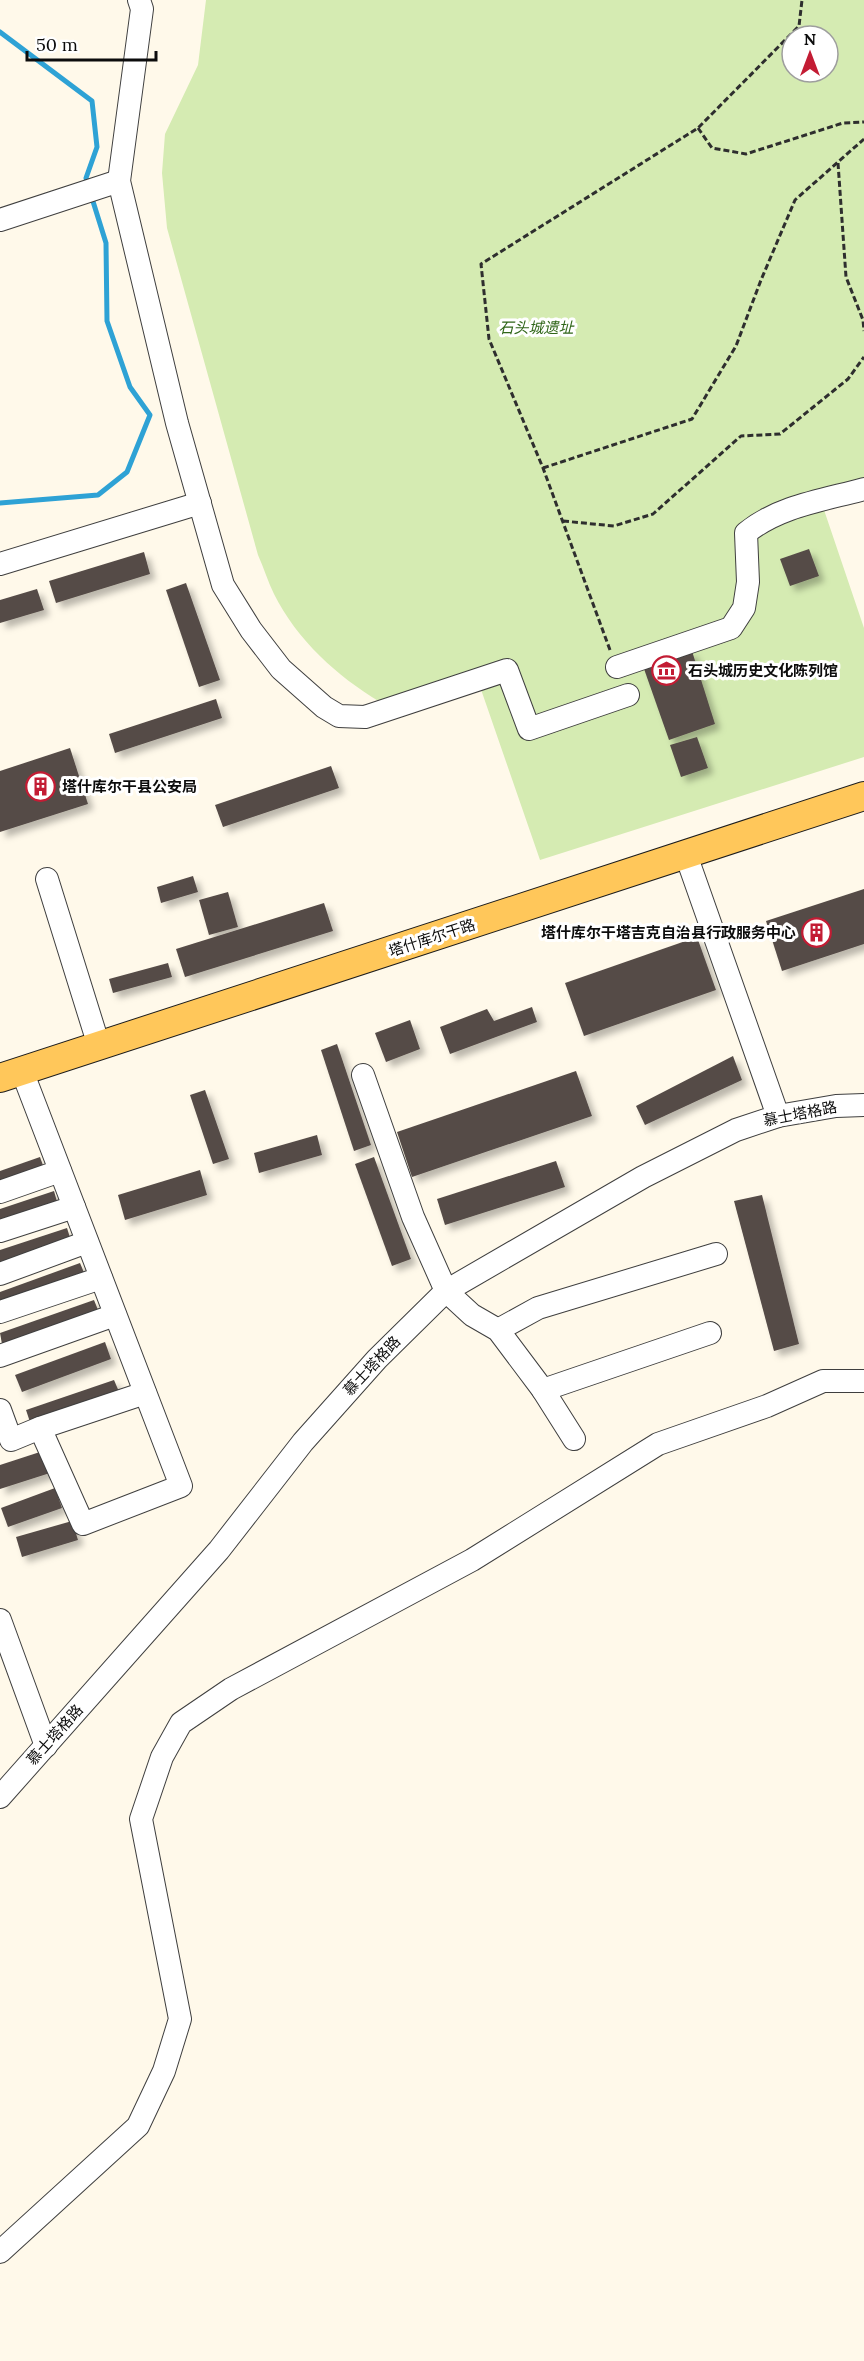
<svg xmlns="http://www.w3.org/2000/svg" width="864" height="2361" font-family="Lora,'Noto Sans SC',serif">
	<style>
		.green { fill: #d5ebb2; fill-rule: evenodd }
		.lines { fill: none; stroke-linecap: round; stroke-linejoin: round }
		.stream { stroke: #2ea2d5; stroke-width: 5 }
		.building { fill: #554b47; filter: url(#shadow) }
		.minor-casing { stroke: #3f3f3f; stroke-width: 24 }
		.major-casing { stroke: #1d1d1d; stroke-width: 30 }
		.path { stroke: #2e2e2e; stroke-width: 3; stroke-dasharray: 6 3; stroke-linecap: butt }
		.minor { stroke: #fff; stroke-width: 22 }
		.major { stroke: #ffc75a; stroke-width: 28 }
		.labels { text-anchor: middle; stroke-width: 6; stroke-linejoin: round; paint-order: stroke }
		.park-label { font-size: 15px; font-style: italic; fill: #306619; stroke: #fff }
		.poi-label { font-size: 15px; font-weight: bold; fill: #0c0c0c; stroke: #fff; text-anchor: start }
		.street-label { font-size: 15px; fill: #0c0c0c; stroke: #fff }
	</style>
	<defs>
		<filter id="shadow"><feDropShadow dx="5.5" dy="5.5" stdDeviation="3" flood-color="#0004"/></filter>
	</defs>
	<rect width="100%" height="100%" fill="#fff9ea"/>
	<!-- green -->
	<path class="green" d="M206,0H864V493L822,504L864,628V757L540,860L476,675L380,702C337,676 297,640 274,594C268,582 264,568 258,555L167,228L162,173L165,134L198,65ZM792,36H828V72H792Z"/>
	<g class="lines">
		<!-- stream -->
		<g class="stream">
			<path d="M0,32L92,101L97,147L86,178L89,186"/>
			<path d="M0,503L98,495L127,472L150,415L130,387L107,321L106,243L91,195"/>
		</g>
	</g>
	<!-- building -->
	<g class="building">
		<path d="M809,549L819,576L790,586L780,559Z"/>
		<path d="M144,552L150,574L56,603L49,581Z"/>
		<path d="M186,583L220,680L199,687L166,590Z"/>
		<path d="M37,589L44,610L0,623V600Z"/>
		<path d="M692,651L715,724L669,740L643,666Z"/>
		<path d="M216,699L222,718L115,753L109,734Z"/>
		<path d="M697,737L708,768L681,777L670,745Z"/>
		<path d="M70,748L88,804L0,832V771Z"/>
		<path d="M331,766L339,788L223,827L215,805Z"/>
		<path d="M193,876L198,892L161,903L157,887Z"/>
		<path d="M864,889V944L782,971L766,921Z"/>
		<path d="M228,892L238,927L209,935L199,900Z"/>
		<path d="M324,903L333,931L185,977L176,949Z"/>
		<path d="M697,937L716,990L584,1036L565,983Z"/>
		<path d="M168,963L172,977L113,993L109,979Z"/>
		<path d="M532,1007L537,1022L450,1054L440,1027L487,1009L494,1021Z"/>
		<path d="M410,1020L420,1049L386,1062L375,1033Z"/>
		<path d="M337,1044L371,1145L354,1151L321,1050Z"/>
		<path d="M733,1056L742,1080L645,1125L636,1106Z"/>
		<path d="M576,1071L592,1116L412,1177L397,1132Z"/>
		<path d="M205,1090L229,1159L213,1164L190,1095Z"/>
		<path d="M317,1135L322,1155L259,1173L254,1153Z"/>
		<path d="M40,1157L45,1171L0,1186V1171Z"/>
		<path d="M374,1157L411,1259L392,1266L355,1164Z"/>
		<path d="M556,1161L565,1187L445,1225L437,1199Z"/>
		<path d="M200,1170L207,1195L125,1220L118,1195Z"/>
		<path d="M54,1191L58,1205L0,1224V1209Z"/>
		<path d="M762,1195L799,1344L774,1351L734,1201Z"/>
		<path d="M67,1228L71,1241L0,1265V1250Z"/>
		<path d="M80,1263L85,1275L0,1306V1292Z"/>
		<path d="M94,1300L98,1310L2,1344L0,1333Z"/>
		<path d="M105,1342L111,1359L22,1392L15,1375Z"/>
		<path d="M114,1380L120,1394L31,1425L26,1410Z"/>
		<path d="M43,1451L50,1473L0,1489V1465Z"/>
		<path d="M55,1488L62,1508L8,1527L1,1508Z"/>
		<path d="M72,1521L78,1540L22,1557L16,1537Z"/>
	</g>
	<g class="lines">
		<defs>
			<g id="minor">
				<path d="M139,0L142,9L119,181L177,423L223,585L251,630L281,669L324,707L339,716L365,717L507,670L529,729L628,695"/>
				<path d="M0,220L119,181"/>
				<path d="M0,564L200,503"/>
				<path d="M617,667L731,628L744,608L748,582L746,533C779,506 824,500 864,489"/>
				<path d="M686,855L778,1116"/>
				<path d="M47,879L99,1046"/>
				<path d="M22,1071L181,1486L83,1524L40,1428"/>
				<path d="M363,1075L413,1217L446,1291L472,1315L498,1330L543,1390L574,1439"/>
				<path d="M0,1192L60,1171"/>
				<path d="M0,1231L74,1207"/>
				<path d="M0,1274L87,1242"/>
				<path d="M0,1312L101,1278"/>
				<path d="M498,1330L538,1308L716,1254"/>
				<path d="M0,1356L115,1315"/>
				<path d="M543,1390L710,1333"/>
				<path d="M0,1410L11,1440L40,1428L145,1393"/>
				<path d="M0,1620L46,1746"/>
				<path d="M0,1797L219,1550L303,1442L377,1359L446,1291L643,1177L736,1130L778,1116L836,1106L864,1105"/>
				<path d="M0,2252L138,2126L164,2071L180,2019L141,1819L162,1757L181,1723L231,1689L472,1560L658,1444L767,1406L823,1381H864"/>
			</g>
			<path id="major" d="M0,1078L864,796"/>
		</defs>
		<!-- minor casing -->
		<use href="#minor" class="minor-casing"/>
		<!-- major casing -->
		<use href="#major" class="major-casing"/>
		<!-- path -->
		<g class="path">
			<path d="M698,128L712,148L746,154L843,123L864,122"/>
			<path d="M838,163L846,277L863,320L864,331"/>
			<path d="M543,468L692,419L736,346L761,280L795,200L864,139"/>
			<path d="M563,521L614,526L653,514L741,436L780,434L848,379L864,357"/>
			<path d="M610,650L543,468L489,339L481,264L698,128L799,26L802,0"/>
		</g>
		<!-- minor -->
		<use href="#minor" class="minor"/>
		<!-- major -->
		<use href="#major" class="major"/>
	</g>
	<!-- icons -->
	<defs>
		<symbol id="museum-ring" viewBox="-11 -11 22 22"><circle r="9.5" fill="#fff" stroke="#c31c34" stroke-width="1.5"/><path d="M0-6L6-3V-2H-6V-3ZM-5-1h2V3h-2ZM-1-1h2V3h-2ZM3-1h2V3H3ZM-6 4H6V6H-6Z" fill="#c31c34"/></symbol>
		<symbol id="building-ring" viewBox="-11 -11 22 22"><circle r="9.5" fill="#fff" stroke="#c31c34" stroke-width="1.5"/><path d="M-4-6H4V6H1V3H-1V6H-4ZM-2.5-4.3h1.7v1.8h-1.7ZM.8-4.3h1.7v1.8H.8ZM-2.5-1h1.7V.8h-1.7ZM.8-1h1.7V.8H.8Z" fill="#c31c34"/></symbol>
	</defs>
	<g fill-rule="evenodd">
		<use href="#museum-ring" x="650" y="654" width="33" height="33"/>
		<use href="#building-ring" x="24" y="770" width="33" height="33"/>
		<use href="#building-ring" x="800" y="916" width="33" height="33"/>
	</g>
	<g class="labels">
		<!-- park labels -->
		<g class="park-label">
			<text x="536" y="333">石头城遗址</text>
		</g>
		<!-- poi labels -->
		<g class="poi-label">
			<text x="688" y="676">石头城历史文化陈列馆</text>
			<text x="62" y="792">塔什库尔干县公安局</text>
			<text x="796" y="938" text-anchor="end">塔什库尔干塔吉克自治县行政服务中心</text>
		</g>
		<!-- street labels -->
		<g class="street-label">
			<text transform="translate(432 938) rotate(-18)" y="5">塔什库尔干路</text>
			<text transform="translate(800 1114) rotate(-11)" y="5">慕士塔格路</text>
			<text transform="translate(372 1366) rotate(-47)" y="5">慕士塔格路</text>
			<text transform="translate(55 1735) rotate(-48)" y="5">慕士塔格路</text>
		</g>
	</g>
	<!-- north arrow -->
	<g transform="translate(810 54)"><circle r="28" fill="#ffffff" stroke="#9e9e9e" stroke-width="1.5"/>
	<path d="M0-4.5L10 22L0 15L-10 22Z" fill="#c31c34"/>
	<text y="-9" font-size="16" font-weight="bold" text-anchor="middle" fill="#0c0c0c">N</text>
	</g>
	<!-- scale -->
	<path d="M27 51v9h129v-9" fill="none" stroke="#0c0c0c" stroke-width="3"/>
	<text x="36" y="51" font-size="18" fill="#0c0c0c" stroke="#ffffff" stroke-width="4.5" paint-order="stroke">50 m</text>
</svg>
